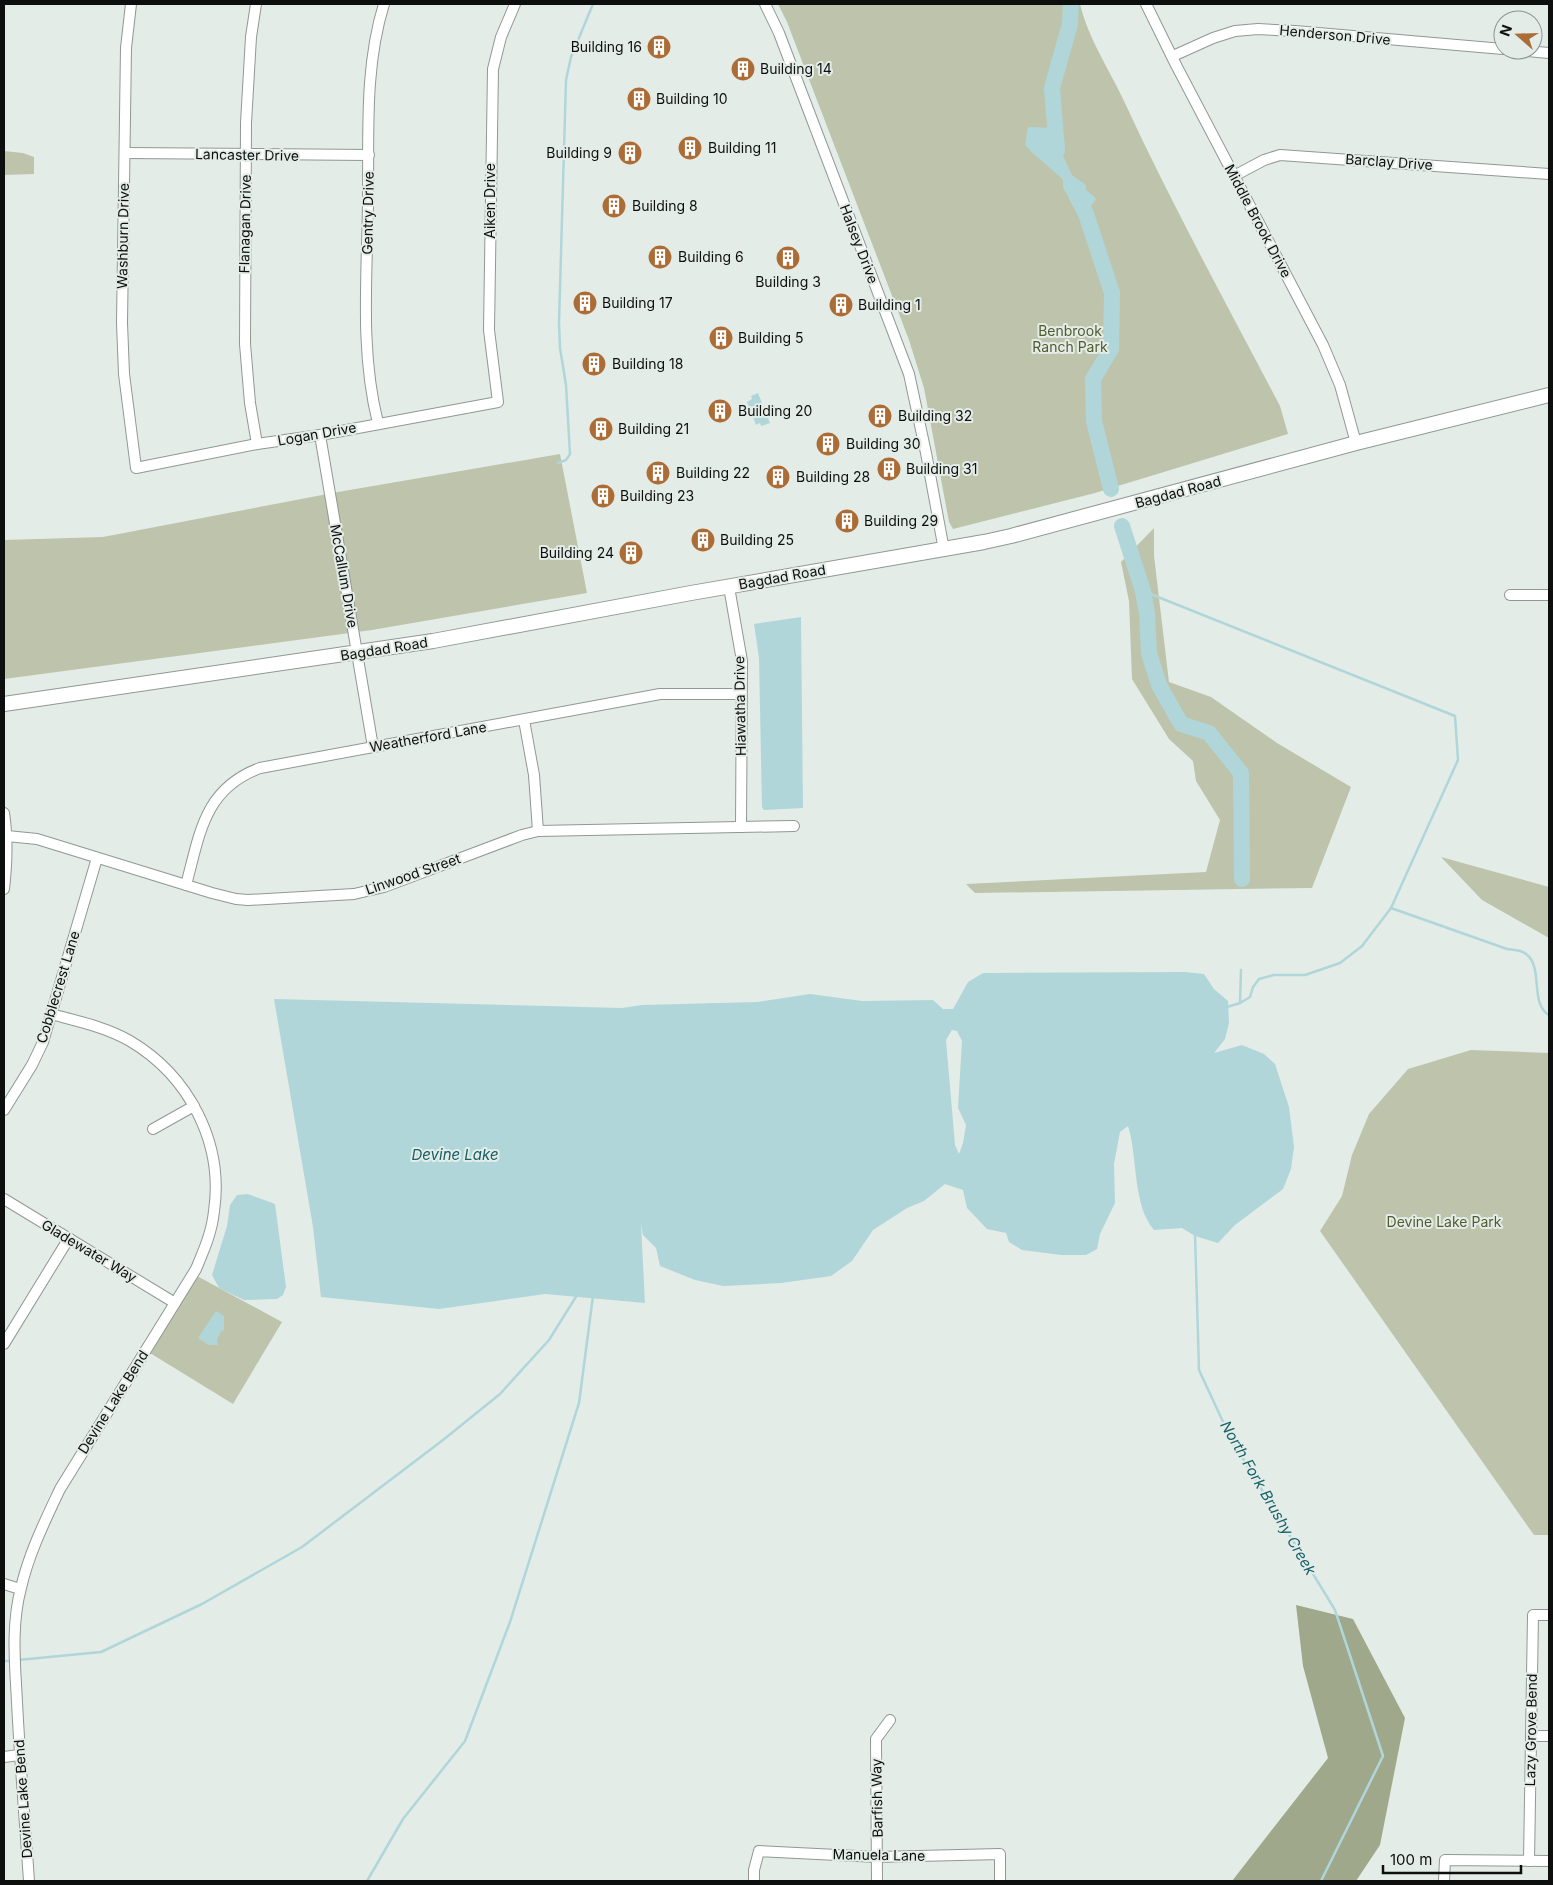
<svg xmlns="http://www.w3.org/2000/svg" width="1553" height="1885" font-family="Inter,sans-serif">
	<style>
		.green { fill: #bdc4ab }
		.forest { fill: #a0a88c }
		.water { fill: #b0d6da; fill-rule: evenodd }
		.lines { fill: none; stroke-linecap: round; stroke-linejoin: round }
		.stream { stroke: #b0d6da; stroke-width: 2.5 }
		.river { stroke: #b0d6da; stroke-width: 16 }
		.street-casing { stroke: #909894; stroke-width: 12 }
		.secondary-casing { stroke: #909894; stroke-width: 16 }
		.street { stroke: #fff; stroke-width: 10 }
		.secondary { stroke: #fff; stroke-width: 14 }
		.labels { text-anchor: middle; stroke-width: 4; stroke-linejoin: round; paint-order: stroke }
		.street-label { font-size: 14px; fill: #0d0f0e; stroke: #e4ece8 }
		.poi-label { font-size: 14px; fill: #0d0f0e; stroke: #e4ece8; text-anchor: start }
		.park-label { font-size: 14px; fill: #515c2e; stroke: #e4ece8 }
		.water-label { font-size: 15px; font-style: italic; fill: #156168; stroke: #e4ece8 }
	</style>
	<rect width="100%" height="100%" fill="#e4ece8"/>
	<!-- green -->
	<g class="green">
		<path d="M778,4H1080C1088,38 1109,69 1124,101C1172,205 1227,305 1280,406L1288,434L1095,493L953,529L949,522L924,388L909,340L787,22Z"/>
		<path d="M4,151L23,153L34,157V174L4,175Z"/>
		<path d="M560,454L587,593L372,630L4,679V540L103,537L338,492Z"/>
		<path d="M1154,528V556L1169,682L1211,697L1277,743L1351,787L1312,888L975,893L966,884L1206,872L1220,820L1196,781L1193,761L1169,739L1132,679L1129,601L1121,562Z"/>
		<path d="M1441,857L1549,887V938L1482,900Z"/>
		<path d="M1471,1050L1549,1053V1535H1534L1320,1231L1342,1196L1352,1155L1369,1114L1408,1069Z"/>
		<path d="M197,1276L282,1322L233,1404L150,1353Z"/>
	</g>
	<!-- forest -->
	<path class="forest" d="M1296,1605L1353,1619L1405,1718L1380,1845L1356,1881H1232L1328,1758L1303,1666Z"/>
	<!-- water -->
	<g class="water">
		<path d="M1028,127L1060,128L1059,147L1072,175L1086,185V190L1095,197L1096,200L1092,204L1091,212L1084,213L1076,208L1063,188V180C1051,167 1036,158 1025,145Z"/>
		<path d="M758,393L770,423L761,426L760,423L756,425L747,402L752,399L751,396Z"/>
		<path d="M801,617L803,808L764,810L762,807L759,658L754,624Z"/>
		<path d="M1185,972L1204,974L1214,989L1228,1001L1229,1023L1225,1039L1214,1053L1242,1045L1264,1054L1275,1064L1289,1107L1294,1147L1291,1169L1283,1189L1235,1225L1218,1243L1195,1236L1182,1228L1154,1230C1132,1204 1138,1157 1128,1126L1120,1132L1114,1164L1115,1203L1100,1234L1097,1249L1086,1255H1061L1022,1250L1009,1242L1006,1233L987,1229L967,1208L963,1190L945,1184L924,1201L907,1208L873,1230L852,1261L831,1276L781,1283L723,1286L695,1280L660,1266L656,1248L643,1235L641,1224L645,1303L545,1294L439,1309L321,1297L313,1227L274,999L622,1008L642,1005L757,1002L810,994L862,1001L933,1000L943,1009H953L968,982L983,973ZM952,1030L957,1031L962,1041L958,1108L966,1125L963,1143L959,1154L955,1145L946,1040Z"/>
		<path d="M248,1194L275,1204L286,1287L283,1295L277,1299L244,1300L219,1288L212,1275L227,1226L230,1205L237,1195Z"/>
		<path d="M216,1311L224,1316V1330L221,1331L217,1340L218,1345H209L198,1338Z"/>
	</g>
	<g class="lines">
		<!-- stream -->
		<g class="stream">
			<path d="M558,463L566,460L570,454L566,385L560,348L559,323L566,80L571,57L593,4"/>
			<path d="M1143,591L1455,716L1458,760L1391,908L1362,946L1340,963L1305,975H1274L1259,979L1253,987L1250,997L1240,1003"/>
			<path d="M1391,908L1507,949C1513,950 1522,950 1526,954C1544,967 1529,1003 1549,1015"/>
			<path d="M1227,1007L1240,1003L1241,970"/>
			<path d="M1195,1234L1199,1370L1231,1439L1335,1610L1383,1756L1321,1881"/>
			<path d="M18,1660L101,1652L202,1604L302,1547L443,1440L500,1394L549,1340L577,1295"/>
			<path d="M4,1661H12"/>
			<path d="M367,1881L403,1819L465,1741L510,1622L579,1403L593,1296"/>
		</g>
		<!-- river -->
		<g class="river">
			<path d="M1057,150L1052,88L1070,24L1071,4"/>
			<path d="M1076,195L1086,214L1112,293L1111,349L1093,379L1094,421L1111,489"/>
			<path d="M1122,526L1143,591L1147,613L1149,653L1159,685L1181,724L1209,733L1241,773L1242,879"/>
		</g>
		<defs>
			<g id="street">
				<path d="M131,4L126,48L122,323L124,374L136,468L257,444L320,435L498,402L489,330L493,69L501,37L515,4"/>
				<path d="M256,4L251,37L246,123L245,344L250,403L257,444"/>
				<path d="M765,4L779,33L909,374L926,453L944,550"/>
				<path d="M1146,4L1176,65L1323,345L1340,385L1356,443"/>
				<path d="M1515,50L1549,53"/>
				<path d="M1173,56L1213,38L1235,31L1258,29L1295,31L1503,49"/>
				<path d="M125,153L369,155"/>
				<path d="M1234,176L1264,160L1280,155L1549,174"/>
				<path d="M378,423C360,352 367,277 368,204C369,137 364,68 384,4"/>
				<path d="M320,435L373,747"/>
				<path d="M729,587L742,661L741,827"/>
				<path d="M1510,595H1549"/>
				<path d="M524,720L534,775L538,831"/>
				<path d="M4,813C8,839 7,863 4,889"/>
				<path d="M7,836L37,839L212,893L236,899L248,900L354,894L384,887L522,835L538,831L794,826"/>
				<path d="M186,885C200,833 204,789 260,768L660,694H741"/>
				<path d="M4,1110L32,1065L43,1042L97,858"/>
				<path d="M153,1129L194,1106"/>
				<path d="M4,1199L175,1303"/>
				<path d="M4,1344L69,1238"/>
				<path d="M4,1584L20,1589"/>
				<path d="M1531,1736H1549"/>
				<path d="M4,1757L19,1755"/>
				<path d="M1529,1861L1533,1615H1549"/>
				<path d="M29,1881C25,1822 20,1762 17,1702C15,1664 11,1625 21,1588C29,1553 45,1521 60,1489L196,1269C204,1250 212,1232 214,1211C224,1143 189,1076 130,1041C106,1027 77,1021 51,1014"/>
				<path d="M754,1881V1870L759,1851L877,1857L1000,1854V1881"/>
				<path d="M877,1881L876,1739L890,1720"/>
				<path d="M1444,1881L1445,1860L1549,1861"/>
			</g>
			<path id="secondary" d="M4,704L433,641L691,593L984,542L1011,536L1356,443L1549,395"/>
		</defs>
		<!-- street casing -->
		<use href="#street" class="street-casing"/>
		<!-- secondary casing -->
		<use href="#secondary" class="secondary-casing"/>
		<!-- street -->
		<use href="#street" class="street"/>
		<!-- secondary -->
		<use href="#secondary" class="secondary"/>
	</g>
	<!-- icons -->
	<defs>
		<symbol id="building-disc" viewBox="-11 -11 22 22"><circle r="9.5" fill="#ac6c35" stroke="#e4ece8"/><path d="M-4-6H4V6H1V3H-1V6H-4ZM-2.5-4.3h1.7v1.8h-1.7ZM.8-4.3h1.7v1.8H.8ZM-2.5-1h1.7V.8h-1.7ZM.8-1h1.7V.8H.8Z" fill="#fff"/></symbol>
	</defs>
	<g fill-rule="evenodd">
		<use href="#building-disc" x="645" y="33" width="28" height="28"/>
		<use href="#building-disc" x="729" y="55" width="28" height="28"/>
		<use href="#building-disc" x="625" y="85" width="28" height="28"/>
		<use href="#building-disc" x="676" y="134" width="28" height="28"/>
		<use href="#building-disc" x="616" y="139" width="28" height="28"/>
		<use href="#building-disc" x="600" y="192" width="28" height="28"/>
		<use href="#building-disc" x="646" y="243" width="28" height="28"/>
		<use href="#building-disc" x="774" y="244" width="28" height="28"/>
		<use href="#building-disc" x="571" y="289" width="28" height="28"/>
		<use href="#building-disc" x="827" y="291" width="28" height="28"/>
		<use href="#building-disc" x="707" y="324" width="28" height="28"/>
		<use href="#building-disc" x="580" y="350" width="28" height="28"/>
		<use href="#building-disc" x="706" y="397" width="28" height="28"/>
		<use href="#building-disc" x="866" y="402" width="28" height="28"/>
		<use href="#building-disc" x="587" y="415" width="28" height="28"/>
		<use href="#building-disc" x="814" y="430" width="28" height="28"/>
		<use href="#building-disc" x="875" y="455" width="28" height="28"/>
		<use href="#building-disc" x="644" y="459" width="28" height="28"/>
		<use href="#building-disc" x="764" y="463" width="28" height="28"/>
		<use href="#building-disc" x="589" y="482" width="28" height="28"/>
		<use href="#building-disc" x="833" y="507" width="28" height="28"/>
		<use href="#building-disc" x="689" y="526" width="28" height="28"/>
		<use href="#building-disc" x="617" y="539" width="28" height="28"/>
	</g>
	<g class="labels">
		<!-- street labels -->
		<g class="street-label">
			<text transform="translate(1335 35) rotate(5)" y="5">Henderson Drive</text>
			<text transform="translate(247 155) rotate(1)" y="5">Lancaster Drive</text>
			<text transform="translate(1389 162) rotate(4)" y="5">Barclay Drive</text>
			<text transform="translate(490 201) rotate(-90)" y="5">Aiken Drive</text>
			<text transform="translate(368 213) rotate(-89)" y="5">Gentry Drive</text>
			<text transform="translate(1258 221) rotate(62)" y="5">Middle Brook Drive</text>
			<text transform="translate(245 224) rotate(-89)" y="5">Flanagan Drive</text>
			<text transform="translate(123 236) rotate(-89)" y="5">Washburn Drive</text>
			<text transform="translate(859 244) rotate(69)" y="5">Halsey Drive</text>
			<text transform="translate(317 434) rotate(-10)" y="5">Logan Drive</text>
			<text transform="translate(1178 492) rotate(-15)" y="5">Bagdad Road</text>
			<text transform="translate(344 576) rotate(80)" y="5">McCallum Drive</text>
			<text transform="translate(782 577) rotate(-10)" y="5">Bagdad Road</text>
			<text transform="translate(384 649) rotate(-9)" y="5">Bagdad Road</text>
			<text transform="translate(740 706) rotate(-91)" y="5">Hiawatha Drive</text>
			<text transform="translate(428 737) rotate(-10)" y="5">Weatherford Lane</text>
			<text transform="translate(413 874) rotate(-19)" y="5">Linwood Street</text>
			<text transform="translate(58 987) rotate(-73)" y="5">Cobblecrest Lane</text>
			<text transform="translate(89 1251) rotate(31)" y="5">Gladewater Way</text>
			<text transform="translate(113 1402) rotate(-58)" y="5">Devine Lake Bend</text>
			<text transform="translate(1531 1730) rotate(-89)" y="5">Lazy Grove Bend</text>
			<text transform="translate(877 1798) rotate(-91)" y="5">Barfish Way</text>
			<text transform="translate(23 1799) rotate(-94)" y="5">Devine Lake Bend</text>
			<text transform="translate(879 1855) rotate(1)" y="5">Manuela Lane</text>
		</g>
		<!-- poi labels -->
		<g class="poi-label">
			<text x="642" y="52" text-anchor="end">Building 16</text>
			<text x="760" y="74">Building 14</text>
			<text x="656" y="104">Building 10</text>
			<text x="708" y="153">Building 11</text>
			<text x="612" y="158" text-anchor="end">Building 9</text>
			<text x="632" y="211">Building 8</text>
			<text x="678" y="262">Building 6</text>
			<text x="788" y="287" text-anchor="middle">Building 3</text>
			<text x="602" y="308">Building 17</text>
			<text x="858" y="310">Building 1</text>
			<text x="738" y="343">Building 5</text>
			<text x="612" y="369">Building 18</text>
			<text x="738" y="416">Building 20</text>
			<text x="898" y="421">Building 32</text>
			<text x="618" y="434">Building 21</text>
			<text x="846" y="449">Building 30</text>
			<text x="906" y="474">Building 31</text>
			<text x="676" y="478">Building 22</text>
			<text x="796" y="482">Building 28</text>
			<text x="620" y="501">Building 23</text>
			<text x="864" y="526">Building 29</text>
			<text x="720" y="545">Building 25</text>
			<text x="614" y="558" text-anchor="end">Building 24</text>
		</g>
		<!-- park labels -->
		<g class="park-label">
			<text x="1070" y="336">Benbrook<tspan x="1070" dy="16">Ranch Park</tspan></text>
			<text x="1444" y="1227">Devine Lake Park</text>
		</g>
		<!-- water labels -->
		<g class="water-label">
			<text x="455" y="1160">Devine Lake</text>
			<text transform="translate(1268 1498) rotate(60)" y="5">North Fork Brushy Creek</text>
		</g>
	</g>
	<!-- border -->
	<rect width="1553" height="1885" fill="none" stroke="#0d0f0e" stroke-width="10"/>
	<!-- north arrow -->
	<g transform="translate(1518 35) rotate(290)"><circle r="24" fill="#e4ece8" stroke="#8e9491"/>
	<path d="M0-4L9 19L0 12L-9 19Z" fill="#ac6c35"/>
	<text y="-8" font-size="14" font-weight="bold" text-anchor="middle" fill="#0d0f0e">N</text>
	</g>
	<!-- scale -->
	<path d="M1383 1865v8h138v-8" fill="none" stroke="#0d0f0e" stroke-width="2.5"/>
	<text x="1390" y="1865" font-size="15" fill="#0d0f0e" stroke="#e4ece8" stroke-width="4" paint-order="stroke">100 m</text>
</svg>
